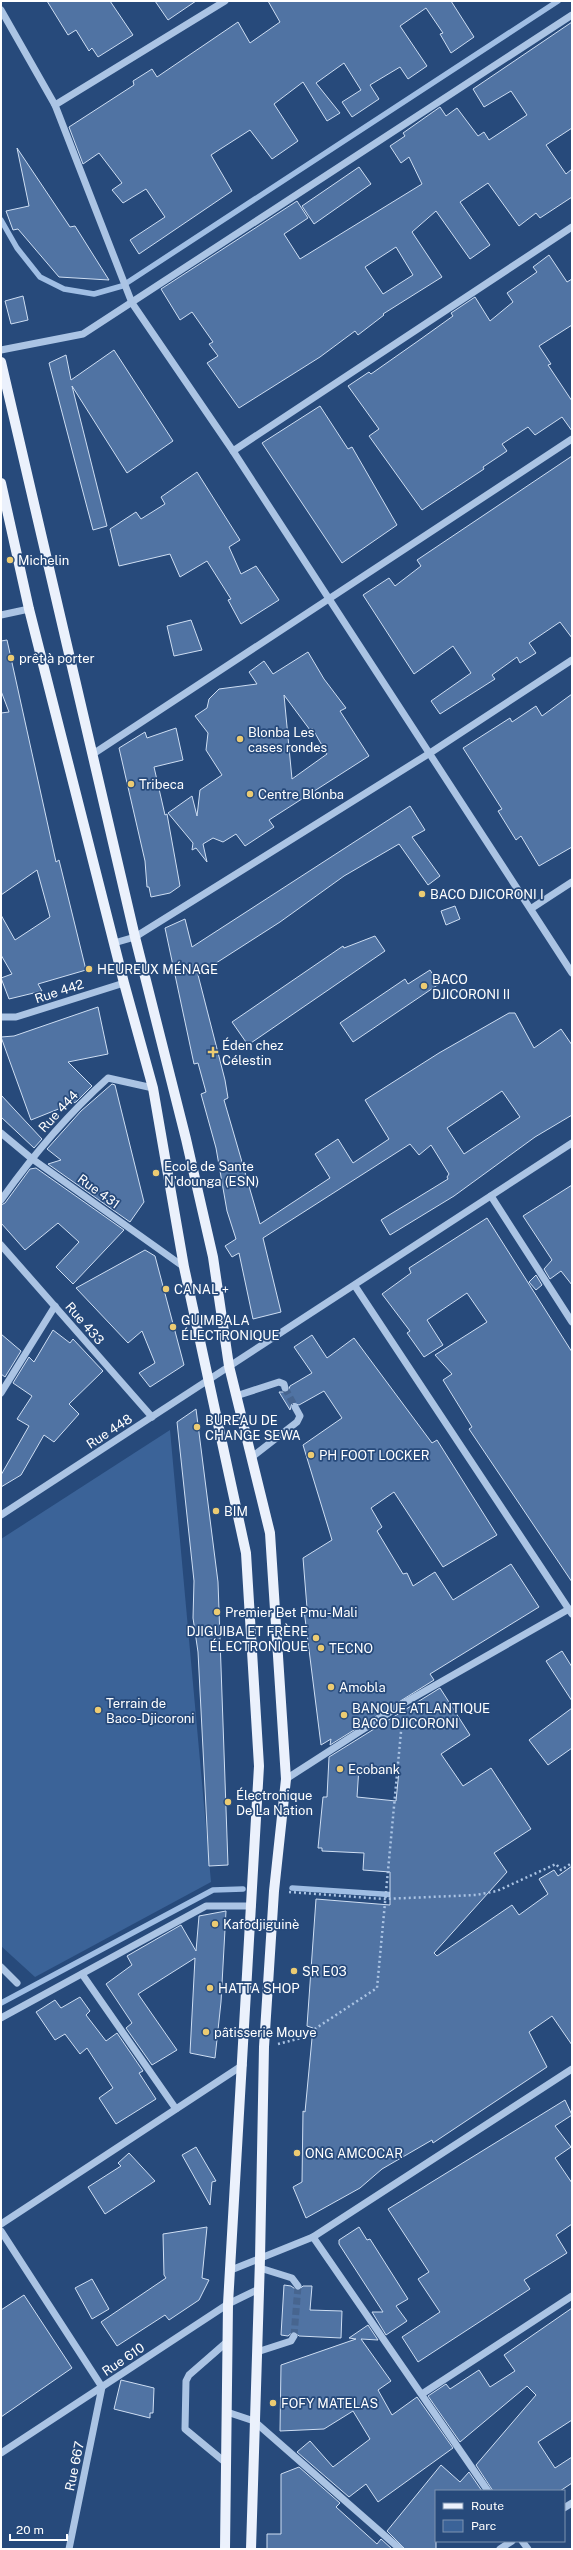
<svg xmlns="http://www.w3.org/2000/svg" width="573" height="2550" font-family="'Public Sans',sans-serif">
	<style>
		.green { fill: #3b6398 }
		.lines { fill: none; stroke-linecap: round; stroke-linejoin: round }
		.stream { stroke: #a0bee4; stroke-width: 5.5 }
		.building { fill: #5073a3; stroke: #cedef3; fill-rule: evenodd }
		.minor-tunnel { stroke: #47658f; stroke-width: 7; stroke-dasharray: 7 3.5; stroke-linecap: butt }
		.path { stroke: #abc4e4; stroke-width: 2.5; stroke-dasharray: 2 3; stroke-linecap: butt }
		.minor { stroke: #abc4e4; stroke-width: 7 }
		.major { stroke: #ebf1fc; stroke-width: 10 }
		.poi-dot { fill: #eccb72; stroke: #274a7b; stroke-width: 1.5 }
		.labels { text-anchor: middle; stroke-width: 3.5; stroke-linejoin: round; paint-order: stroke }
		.poi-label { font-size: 13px; fill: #fff; stroke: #274a7b; text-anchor: start }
		.street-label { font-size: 13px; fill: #fff; stroke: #274a7b }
	</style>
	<rect width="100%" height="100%" fill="#274a7b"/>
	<!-- green -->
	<path class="green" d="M170,1430L211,1882L35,1977L1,1946V1539Z"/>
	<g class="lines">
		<!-- stream -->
		<g class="stream">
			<path d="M1,220L17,248L40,277L64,289L94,294L122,286L558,1"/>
			<path d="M292,1888L397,1895"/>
			<path d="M1,2003L213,1890L243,1889"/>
		</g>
	</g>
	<!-- building -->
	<g class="building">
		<path d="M47,1H110L133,35L98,57L92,48L89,51L76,30L68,35Z"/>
		<path d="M155,1H196L168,20Z"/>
		<path d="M268,1H451L474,37L451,53L440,34L443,33L426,8L400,26L427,66L408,79L400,67L370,85L379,99L352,117L342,102L361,90L344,63L316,83L340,113L327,121L303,82L274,104L298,141L272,159L250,130L211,155L232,191L139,254L130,240L165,217L146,189L123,203L112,190L122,183L99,153L83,164L69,127L134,85L133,81L152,69L157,77L238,22L250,43L280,22Z"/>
		<path d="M572,22V128L546,145L566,174L572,169V197L540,218L536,213L519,226L488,183L460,202L490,245L470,259L436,211L412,232L442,277L383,314L384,315L358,335L355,331L320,357L239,408L207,363L218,356L209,344L213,342L192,312L180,320L161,289L297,201L308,218L284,234L300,259L422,184L409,157L401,163L390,146L405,136L403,133L440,107L446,116L457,108L478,136L484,132L489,140L527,115L511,91L484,107L473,89ZM396,247L413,275L383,294L365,267Z"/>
		<path d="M17,148L70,227L75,226L109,280L59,277L18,229L13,230L6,211L29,206Z"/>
		<path d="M359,167L371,184L314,224L302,206Z"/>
		<path d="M549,255L567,282L572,279V325L539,346L551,364L548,365L572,401V431L562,417L535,435L528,427L502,444L507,451L483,467L484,469L422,510L369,436L379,429L348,386L369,372L371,374L418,341L453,316L451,313L475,297L490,321L513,302L507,293L537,272L533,267Z"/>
		<path d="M23,296L28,320L11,324L5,301Z"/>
		<path d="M114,350L173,441L127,473L72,386L107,526L93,530L49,363L66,355L71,380Z"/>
		<path d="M320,406L348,449L352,447L397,525L342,563L262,443Z"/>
		<path d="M572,456V638L560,622L529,643L536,653L520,663L517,657L492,675L495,679L440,714L431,701L471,673L453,646L414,674L363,595L389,578L395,586L421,566L417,560Z"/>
		<path d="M197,472L240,540L229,547L241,574L256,566L279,600L241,624L228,600L231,599L207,561L180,577L170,554L119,566L110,529L136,512L141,519L165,504L161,497Z"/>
		<path d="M191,620L202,650L174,656L167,626Z"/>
		<path d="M7,640L56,862L59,860L86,970L38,984L42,991L9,999L1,978L12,974L1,955V915L15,940L50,917L37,870L1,895V713L9,712L1,691V641Z"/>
		<path d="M308,652L324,679L346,708L340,711L369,756L269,820L274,827L245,846L236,834L223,842L213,838L203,844L207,862L196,848L192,850L193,843L168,813L192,796L197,816L200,790L222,775L206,750L208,733L195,716L207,708L209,699L219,689L257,684L249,672L264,661L273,674ZM284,695L310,730L312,728L327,754L292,779Z"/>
		<path d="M572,694V847L539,866L521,836L516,840L498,811L502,809L463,748L510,718L512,722L536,706L542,716Z"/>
		<path d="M176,728L183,760L154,767L165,815L167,814L180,886L170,893L151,897L149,887H147L145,861L119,748L145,732L147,738Z"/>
		<path d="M410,806L425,830L412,837L440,876L428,885L399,844L344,876L280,922L199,974L197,971L225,1080L228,1098L224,1100L260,1224L330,1178L315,1154L338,1139L353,1163L389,1139L365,1100L439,1053L509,1013H515L534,1048L561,1029L572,1045V1115L535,1137L454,1196L390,1235L381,1220L448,1179L447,1177L449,1174L431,1145L419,1155L410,1144L263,1238L281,1312L253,1319L239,1253L232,1257L225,1246L236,1239L227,1211L216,1148L201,1094L206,1092L198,1063L194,1064L165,928L185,919L192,947ZM502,1091L520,1117L464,1154L447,1128Z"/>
		<path d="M455,906L460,919L446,925L441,911Z"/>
		<path d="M375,936L385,951L248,1045L232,1022L343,946L344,948Z"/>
		<path d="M430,970L439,984L353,1042L340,1023L405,979L408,984Z"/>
		<path d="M98,1007L108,1054L68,1062L92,1086L76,1102L31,1120L1,1037L14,1036Z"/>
		<path d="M112,1084L115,1085L144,1202L130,1222L48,1164L61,1160L47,1149L81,1111Z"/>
		<path d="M1,1095L42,1139L34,1148L1,1117Z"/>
		<path d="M36,1168L124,1230L73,1284L56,1267L79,1242L58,1223L25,1250L1,1223V1205L5,1203L30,1169Z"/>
		<path d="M572,1185V1285L561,1271L550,1279L544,1269L552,1260L523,1216Z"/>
		<path d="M487,1218L572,1352V1582L469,1429L472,1427L443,1380L452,1374L435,1355L487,1322L467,1293L427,1320L443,1345L424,1357L407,1333L410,1331L382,1294L411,1273L409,1268Z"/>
		<path d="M145,1250L155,1256L184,1365L150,1387L139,1373L155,1363L142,1331L128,1343L76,1288Z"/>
		<path d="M536,1275L542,1285L536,1290L529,1282Z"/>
		<path d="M53,1330L70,1343L73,1339L103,1371L69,1404L79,1414L54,1442L44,1435L21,1475L1,1487V1475L29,1426L17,1419L32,1396L13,1383L29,1357L34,1362Z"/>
		<path d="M1,1334L21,1351L5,1377L1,1374Z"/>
		<path d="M312,1335L327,1358L354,1338L432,1443L437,1440L497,1535L443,1567L394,1492L371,1508L382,1527L377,1531L403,1574L407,1573L413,1586L435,1572L453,1600L511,1564L539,1607L430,1674L434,1680L330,1745L331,1739L321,1745L304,1610L307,1608L303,1558L332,1540L303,1445L342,1418L324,1391L299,1405L292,1403L290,1410L279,1392H288L290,1386L312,1373L294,1347Z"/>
		<path d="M196,1409L218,1582L228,1865L209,1866L198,1652L193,1618L194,1581L177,1422Z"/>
		<path d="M562,1651L572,1667V1701L546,1661Z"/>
		<path d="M440,1688L470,1735L441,1754L463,1786L491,1768L531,1829L494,1853L507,1872L434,1953L437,1956L512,1905L519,1915L548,1894L539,1879L554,1870L558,1876L572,1866V2045L552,2016L529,2032L547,2067L433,2143L432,2140L382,2169L360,2188L306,2218L293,2187L302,2182L303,2111L305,2112L313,2028L307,2026L316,1899L390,1905V1872L363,1870L364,1853L322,1851V1848H318L323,1797H327L329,1757ZM359,1767L399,1771L396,1801L357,1797Z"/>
		<path d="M572,1708V1748L548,1765L529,1740Z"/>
		<path d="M226,1911L221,2002L215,2058L190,2053L195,1958L138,1994L177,2050L152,2065L126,2028L132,2023L106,1984L132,1965L127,1956L181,1925L196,1951L199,1916Z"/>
		<path d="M80,1997L90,2011L86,2015L106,2041L117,2033L143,2071L139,2073L156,2099L116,2124L99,2098L113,2088L87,2048L80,2054L65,2034L55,2040L36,2012L55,2000L61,2008Z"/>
		<path d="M565,2100L572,2115L555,2126L571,2147L555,2158L572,2183V2224L556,2235L567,2253L524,2280L530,2289L418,2362L402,2337L440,2312L418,2279L429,2272L388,2209Z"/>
		<path d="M196,2147L216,2181L212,2182L210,2205L182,2155Z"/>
		<path d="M129,2153L155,2181L105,2214L88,2187L121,2166L118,2163Z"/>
		<path d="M207,2227L202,2278L209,2280L199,2300L169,2320L165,2315L117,2346L101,2322L166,2278L164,2275L163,2234Z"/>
		<path d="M359,2227L367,2240L370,2239L408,2299L396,2306L407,2321L386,2335L372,2312H383L339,2244V2240Z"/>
		<path d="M92,2279L109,2309L92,2319L75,2288Z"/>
		<path d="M284,2285L291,2286L298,2291L303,2286H312L310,2310L342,2311L341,2338L299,2336L294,2331L288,2336L281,2335Z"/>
		<path d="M24,2295L72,2368L1,2417V2310Z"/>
		<path d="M572,2308V2420L538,2442L555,2468L572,2457V2483L560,2491H493L476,2465L536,2395L527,2386L460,2442L428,2396L446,2384L450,2389L479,2370L490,2387L515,2371L504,2355Z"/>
		<path d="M368,2325L378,2340L361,2339L391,2381L378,2390L392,2415L417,2397L453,2448L378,2502L366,2484L349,2497L297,2452L310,2441L333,2467L370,2439L353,2411L324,2429L280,2431L281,2365L356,2339L349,2338Z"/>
		<path d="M121,2380L154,2388L153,2413H150V2418L114,2409Z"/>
		<path d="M441,2465L460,2482L469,2472L482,2491H436V2549H405L387,2531Z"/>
		<path d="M299,2467L340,2503L336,2507L377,2544L381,2539L392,2549H267V2534H281V2474Z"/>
	</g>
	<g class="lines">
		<!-- minor-tunnel -->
		<g class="minor-tunnel">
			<path d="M285,1388L295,1407"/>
			<path d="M294,2336L298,2286"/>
		</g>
		<!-- path -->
		<g class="path">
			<path d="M289,1892L384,1899L476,1895L497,1891L556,1864L561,1870L572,1863"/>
			<path d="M278,2044L301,2038L377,1988L402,1721"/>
		</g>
		<!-- minor -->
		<g class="minor">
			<path d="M1,10L55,105L132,303L233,451L572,973"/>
			<path d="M55,105L225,1"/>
			<path d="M1,350L83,334L572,15"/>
			<path d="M233,451L572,227"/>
			<path d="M1,615L29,609"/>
			<path d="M93,754L572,439"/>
			<path d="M532,908L572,882"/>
			<path d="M114,943L135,937L430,753L572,660"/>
			<path d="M1,1017H16L124,983"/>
			<path d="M1,1133L31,1158L184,1267"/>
			<path d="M491,1196L572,1322"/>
			<path d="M1,1200C33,1155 67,1115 108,1078L153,1088"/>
			<path d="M1,1245L152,1417"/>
			<path d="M355,1286L572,1614"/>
			<path d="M1,1393L55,1306"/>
			<path d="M236,1396L279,1382L284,1384L285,1388"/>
			<path d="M252,1457L297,1422L300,1416L295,1407"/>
			<path d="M1,1515L572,1143"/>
			<path d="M286,1779L404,1703L569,1609"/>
			<path d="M1,1967L17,1983"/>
			<path d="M82,1974L176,2109"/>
			<path d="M1,2018L206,1906H252"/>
			<path d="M1,2224L243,2065"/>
			<path d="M1,2231L102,2387L69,2549"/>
			<path d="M313,2237L488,2491"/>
			<path d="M260,2268L292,2278L298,2286"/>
			<path d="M231,2270L313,2237L572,2069"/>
			<path d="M257,2352L291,2341L294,2336"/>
			<path d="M422,2394L572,2296"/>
			<path d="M227,2412L254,2421L400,2549"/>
			<path d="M1,2453L228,2304L259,2289"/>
			<path d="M226,2463L185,2429L186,2381L189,2375L228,2341"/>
			<path d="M564,2508L572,2503"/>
			<path d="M522,2541L528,2549"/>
			<path d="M500,2549L512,2541"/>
		</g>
		<!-- major -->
		<g class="major">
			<path d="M1,362L135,937L186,1139L213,1257L229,1366L270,1533L286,1779L274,1891L264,2047L260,2259L251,2549"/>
			<path d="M1,483L29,609L124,983L153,1088L184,1267L246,1553L259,1766L228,2304L225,2549"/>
		</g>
	</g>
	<!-- markers -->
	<g class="poi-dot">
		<circle cx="10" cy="560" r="4"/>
		<circle cx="11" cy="658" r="4"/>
		<circle cx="240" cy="739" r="4"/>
		<circle cx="131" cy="784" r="4"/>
		<circle cx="250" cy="794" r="4"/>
		<circle cx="422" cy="894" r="4"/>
		<circle cx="89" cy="969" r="4"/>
		<circle cx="424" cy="986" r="4"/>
		<path d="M211 1046h4v4h4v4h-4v4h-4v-4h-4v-4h4z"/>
		<circle cx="156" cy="1173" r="4"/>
		<circle cx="166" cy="1289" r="4"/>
		<circle cx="173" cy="1327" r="4"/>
		<circle cx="197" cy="1427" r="4"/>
		<circle cx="311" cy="1455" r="4"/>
		<circle cx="216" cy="1511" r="4"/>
		<circle cx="217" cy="1612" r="4"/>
		<circle cx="316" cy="1638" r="4"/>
		<circle cx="321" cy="1648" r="4"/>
		<circle cx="331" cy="1687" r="4"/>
		<circle cx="98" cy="1710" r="4"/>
		<circle cx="344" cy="1715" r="4"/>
		<circle cx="340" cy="1769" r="4"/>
		<circle cx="228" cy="1802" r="4"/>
		<circle cx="215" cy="1924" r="4"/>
		<circle cx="294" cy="1971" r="4"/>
		<circle cx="210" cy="1988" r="4"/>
		<circle cx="206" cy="2032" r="4"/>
		<circle cx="297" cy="2153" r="4"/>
		<circle cx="273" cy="2403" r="4"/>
	</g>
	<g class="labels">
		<!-- poi labels -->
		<g class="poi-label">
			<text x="18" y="565">Michelin</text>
			<text x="19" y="663">prêt à porter</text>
			<text x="248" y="737">Blonba Les<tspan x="248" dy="15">cases rondes</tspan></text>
			<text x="139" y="789">Tribeca</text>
			<text x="258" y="799">Centre Blonba</text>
			<text x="430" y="899">BACO DJICORONI I</text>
			<text x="97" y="974">HEUREUX MÉNAGE</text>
			<text x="432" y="984">BACO<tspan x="432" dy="15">DJICORONI II</tspan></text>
			<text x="222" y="1050">Éden chez<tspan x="222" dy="15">Célestin</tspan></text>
			<text x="164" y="1171">Ecole de Sante<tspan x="164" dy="15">N'dounga (ESN)</tspan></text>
			<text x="174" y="1294">CANAL +</text>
			<text x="181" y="1325">GUIMBALA<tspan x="181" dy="15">ÉLECTRONIQUE</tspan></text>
			<text x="205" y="1425">BUREAU DE<tspan x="205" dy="15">CHANGE SEWA</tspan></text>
			<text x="319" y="1460">PH FOOT LOCKER</text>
			<text x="224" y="1516">BIM</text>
			<text x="225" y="1617">Premier Bet Pmu-Mali</text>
			<text x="308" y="1636" text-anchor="end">DJIGUIBA ET FRÈRE<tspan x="308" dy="15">ÉLECTRONIQUE</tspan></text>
			<text x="329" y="1653">TECNO</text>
			<text x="339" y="1692">Amobla</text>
			<text x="106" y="1708">Terrain de<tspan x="106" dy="15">Baco-Djicoroni</tspan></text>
			<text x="352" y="1713">BANQUE ATLANTIQUE<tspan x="352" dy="15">BACO DJICORONI</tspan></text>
			<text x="348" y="1774">Ecobank</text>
			<text x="236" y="1800">Électronique<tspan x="236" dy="15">De La Nation</tspan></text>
			<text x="223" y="1929">Kafodjiguinè</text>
			<text x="302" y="1976">SR E03</text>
			<text x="218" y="1993">HATTA SHOP</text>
			<text x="214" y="2037">pâtisserie Mouye</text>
			<text x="305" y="2158">ONG AMCOCAR</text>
			<text x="281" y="2408">FOFY MATELAS</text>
		</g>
		<!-- street labels -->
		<g class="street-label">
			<text transform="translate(59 991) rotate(-18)" y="5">Rue 442</text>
			<text transform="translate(58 1111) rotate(-47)" y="5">Rue 444</text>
			<text transform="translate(99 1191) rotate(36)" y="5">Rue 431</text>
			<text transform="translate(85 1323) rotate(49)" y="5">Rue 433</text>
			<text transform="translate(109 1431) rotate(-33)" y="5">Rue 448</text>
			<text transform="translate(123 2359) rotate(-34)" y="5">Rue 610</text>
			<text transform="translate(74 2466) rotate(-78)" y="5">Rue 667</text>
		</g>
	</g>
	<!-- border -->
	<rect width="573" height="2550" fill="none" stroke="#ffffff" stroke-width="4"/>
	<!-- legend -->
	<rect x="435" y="2490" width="130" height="52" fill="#274a7b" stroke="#7d92b0"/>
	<rect x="443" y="2503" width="20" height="6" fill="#ebf1fc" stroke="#7d92b0"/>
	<text x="471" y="2510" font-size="12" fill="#ffffff">Route</text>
	<rect x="443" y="2520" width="20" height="12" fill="#3b6398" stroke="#7d92b0"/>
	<text x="471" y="2530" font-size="12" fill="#ffffff">Parc</text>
	<!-- scale -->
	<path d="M10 2534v6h57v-6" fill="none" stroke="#ffffff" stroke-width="2"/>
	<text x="16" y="2534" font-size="12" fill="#ffffff" stroke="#274a7b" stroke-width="3" paint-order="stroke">20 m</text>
</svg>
